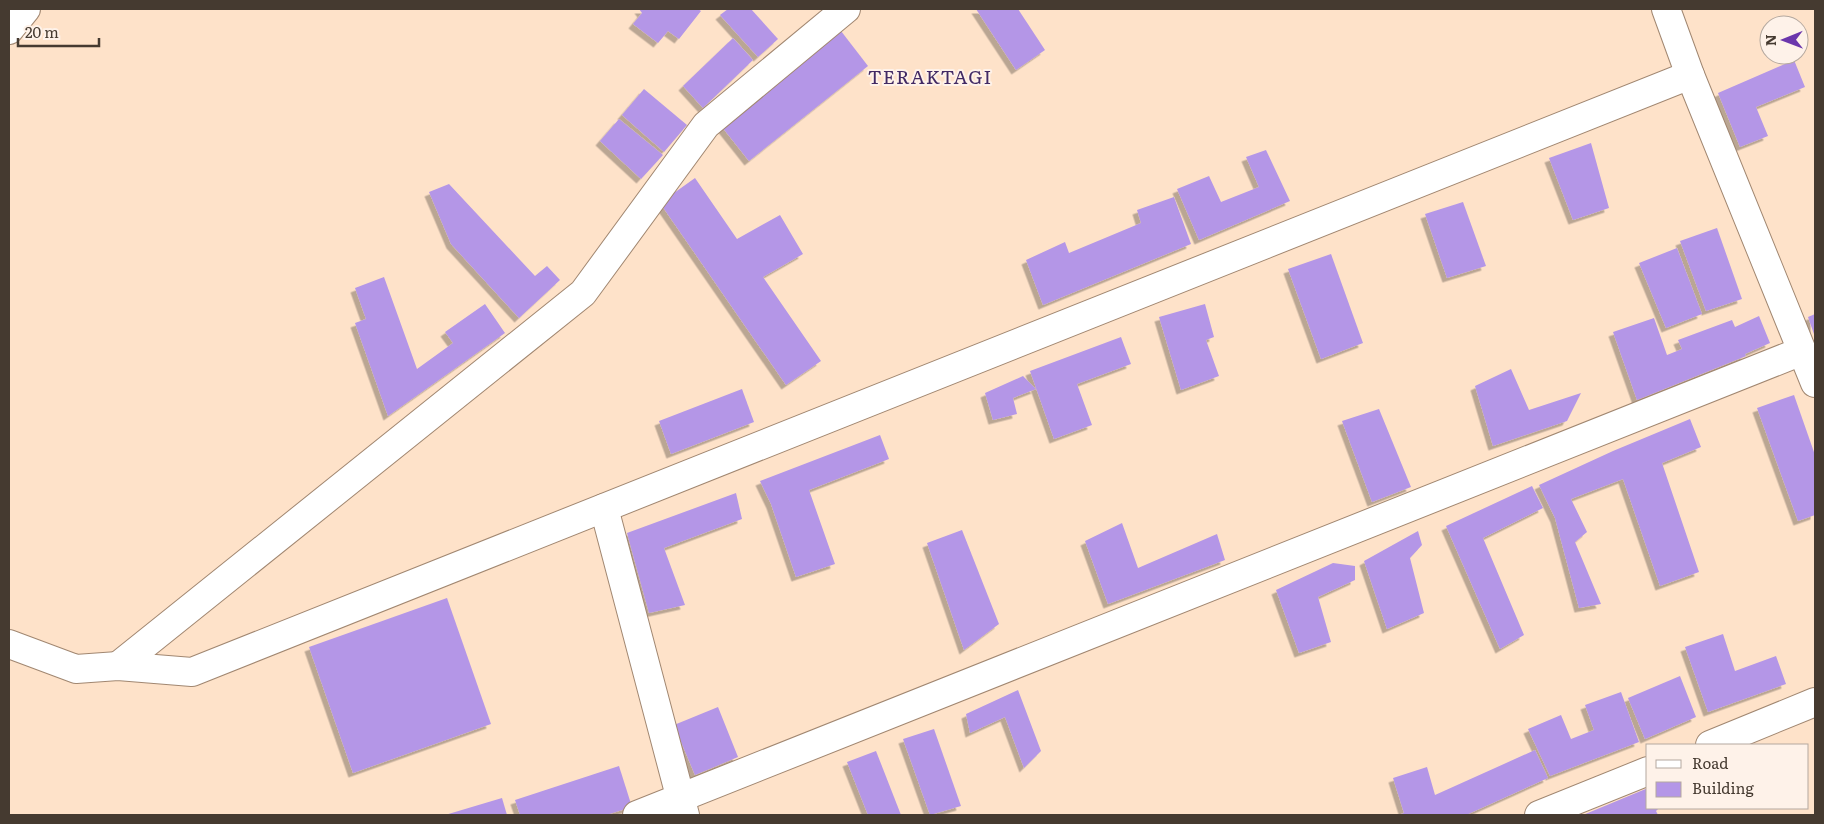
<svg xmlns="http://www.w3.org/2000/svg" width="1824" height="824" font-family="Literata,serif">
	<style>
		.building { fill: #b496e7; filter: url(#shadow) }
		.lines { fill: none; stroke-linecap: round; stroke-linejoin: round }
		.minor-casing { stroke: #a18771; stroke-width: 30 }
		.minor { stroke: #fff; stroke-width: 28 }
		.labels { text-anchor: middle; stroke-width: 4; stroke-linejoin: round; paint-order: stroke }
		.quarter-label { font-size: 19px; letter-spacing: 1px; fill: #422a64; stroke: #fef2e9 }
	</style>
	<defs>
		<filter id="shadow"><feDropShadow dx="-4.5" dy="4.5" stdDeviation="0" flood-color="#0004"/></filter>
	</defs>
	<rect width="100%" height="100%" fill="#fee2c9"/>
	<!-- building -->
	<g class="building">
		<path d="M639,9H698L701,11L679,39L668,31L658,43L633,24L642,13Z"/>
		<path d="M728,9H751L778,39L758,57L720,15Z"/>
		<path d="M976,9H1018L1045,50L1016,70Z"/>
		<path d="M841,31L868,66L749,161L722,127Z"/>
		<path d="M733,38L753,60L703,108L683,86Z"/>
		<path d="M1794,60L1805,87L1756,107L1768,136L1740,147L1718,93Z"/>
		<path d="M644,89L687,125L664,152L622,115Z"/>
		<path d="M619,119L663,155L641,179L600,141Z"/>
		<path d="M1591,143L1609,208L1573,220L1549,158Z"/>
		<path d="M1266,150L1290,201L1199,240L1177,189L1209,176L1221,202L1259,187L1246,157Z"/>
		<path d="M695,178L737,239L780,215L803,254L763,277L821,361L786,385L660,203Z"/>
		<path d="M449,184L535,276L547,266L560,280L519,318L451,244L429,192Z"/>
		<path d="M1174,197L1191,244L1043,305L1026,260L1065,242L1069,253L1141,223L1137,210Z"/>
		<path d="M1463,202L1486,266L1447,278L1425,214Z"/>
		<path d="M1717,228L1742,299L1706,311L1680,241Z"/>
		<path d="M1677,248L1702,314L1666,328L1639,263Z"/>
		<path d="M1331,254L1363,343L1321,359L1288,269Z"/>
		<path d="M384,277L417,369L453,343L445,332L485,304L505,333L388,416L355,323L366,319L355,288Z"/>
		<path d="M1205,304L1214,337L1206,340L1219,376L1181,390L1159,317Z"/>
		<path d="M1815,314V337L1808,317Z"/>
		<path d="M1759,316L1770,343L1745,354L1746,356L1637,400L1613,332L1654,318L1667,355L1682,349L1678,340L1732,320L1735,327Z"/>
		<path d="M1121,337L1131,364L1077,384L1092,425L1054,439L1030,371Z"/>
		<path d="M1511,369L1529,410L1581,393L1567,421L1493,446L1475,386Z"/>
		<path d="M1023,376L1036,389L1013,398L1017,414L993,420L985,393Z"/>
		<path d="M742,389L754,422L671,454L659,421Z"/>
		<path d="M1794,395L1815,455V515L1798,521L1757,408Z"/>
		<path d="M1379,409L1411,487L1372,502L1342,421Z"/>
		<path d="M1690,419L1701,447L1662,463L1699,572L1660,586L1623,479L1571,499L1587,532L1575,542L1601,604L1579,608L1555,518L1539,485L1613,451Z"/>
		<path d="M880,435L889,459L809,490L835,564L796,577L771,504L760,481Z"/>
		<path d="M1532,486L1543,508L1483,538L1524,635L1500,649L1446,526Z"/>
		<path d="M736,493L742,519L664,548L685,605L649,613L627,533Z"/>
		<path d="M1122,523L1138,568L1217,534L1225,560L1108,604L1085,541Z"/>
		<path d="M962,530L999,624L964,650L927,543Z"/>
		<path d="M1418,531L1422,545L1410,558L1424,613L1387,629L1364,561Z"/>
		<path d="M1333,563L1355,566V580L1318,597L1331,642L1299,653L1276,590Z"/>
		<path d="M447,598L491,724L353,773L309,647Z"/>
		<path d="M1723,634L1735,671L1776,656L1786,684L1708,712L1685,647Z"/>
		<path d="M1680,676L1696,717L1645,739L1628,698Z"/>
		<path d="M1018,690L1041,751L1024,768L1005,717L970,733L966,714Z"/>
		<path d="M1621,692L1639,742L1550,776L1528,729L1561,715L1571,739L1594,730L1585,705Z"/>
		<path d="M718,707L738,757L695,775L674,725Z"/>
		<path d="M934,729L961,806L930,815L903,739Z"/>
		<path d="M1535,750L1548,778L1466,815H1399L1404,813L1393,778L1427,767L1435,795Z"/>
		<path d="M876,751L901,815H868L847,762Z"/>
		<path d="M619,766L632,807L606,815H520L515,800Z"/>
		<path d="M1648,788V808H1659L1656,811L1658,815H1583Z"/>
		<path d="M502,798L507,815H445Z"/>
	</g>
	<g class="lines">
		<defs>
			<g id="minor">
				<path d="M1666,9L1690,75L1815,383"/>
				<path d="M9,30L26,9"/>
				<path d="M604,508L685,815"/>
				<path d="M9,644L76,669L118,666L192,672L1690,75"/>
				<path d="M118,666L583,293L706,125L846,9"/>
				<path d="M1710,745L1815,702"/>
				<path d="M637,815L1802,351"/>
				<path d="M1539,815L1648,771"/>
			</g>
		</defs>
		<!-- minor casing -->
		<use href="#minor" class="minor-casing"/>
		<!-- minor -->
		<use href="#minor" class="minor"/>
	</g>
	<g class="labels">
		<!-- quarter labels -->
		<g class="quarter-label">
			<text x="930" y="84">TERAKTAGI</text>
		</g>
	</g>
	<!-- border -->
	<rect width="1824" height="824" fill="none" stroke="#453a30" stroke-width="20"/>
	<!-- legend -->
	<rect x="1646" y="744" width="162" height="65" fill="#fef2e9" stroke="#b4a89f"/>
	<rect x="1656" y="760" width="25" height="8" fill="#ffffff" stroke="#b4a89f"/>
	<text x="1692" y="769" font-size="15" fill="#453a30">Road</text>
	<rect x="1656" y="782" width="25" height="15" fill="#b496e7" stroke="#b4a89f"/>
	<text x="1692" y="794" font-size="15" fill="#453a30">Building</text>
	<!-- north arrow -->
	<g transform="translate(1784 40) rotate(269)"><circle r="24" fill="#fef2e9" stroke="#b4a89f"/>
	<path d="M0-4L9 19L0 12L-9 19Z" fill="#6b36ac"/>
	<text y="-8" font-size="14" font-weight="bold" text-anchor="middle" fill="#453a30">N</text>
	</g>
	<!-- scale -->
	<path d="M18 38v8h81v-8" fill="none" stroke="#453a30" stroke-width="2.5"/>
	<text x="25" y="38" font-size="15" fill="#453a30" stroke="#fef2e9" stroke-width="4" paint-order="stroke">20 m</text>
</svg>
